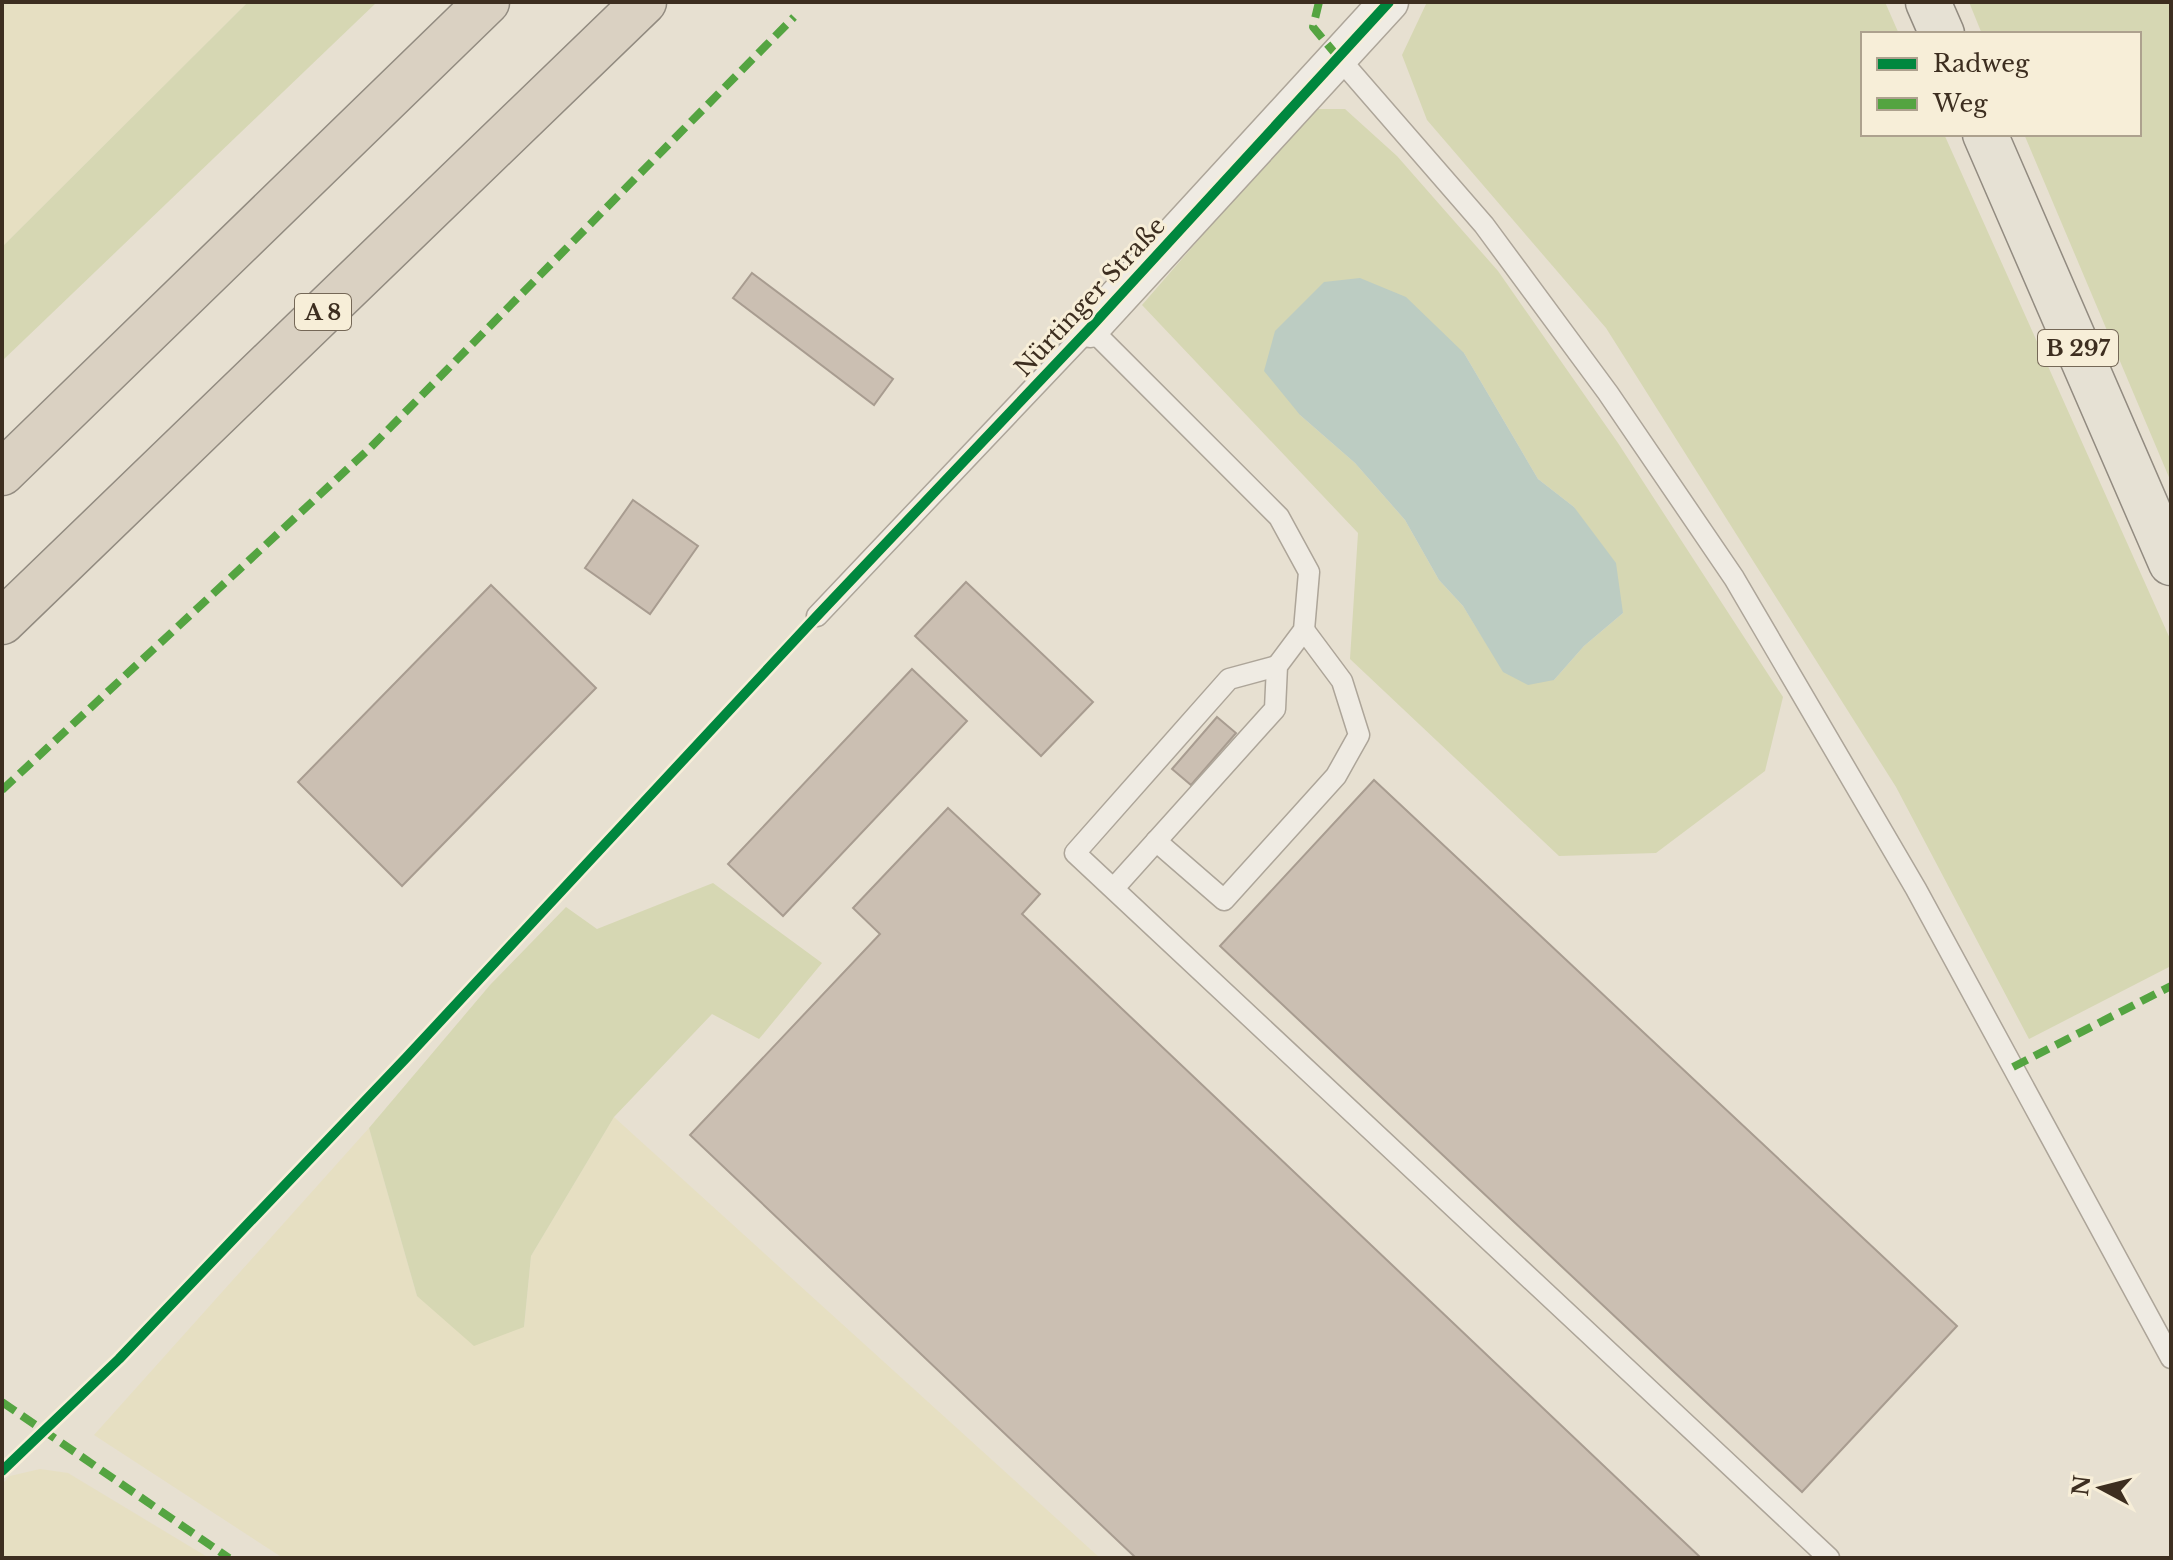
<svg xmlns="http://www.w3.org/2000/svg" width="2173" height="1560" font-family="'Libre Baskerville',serif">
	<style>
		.farmland { fill: #e6dfc2 }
		.green { fill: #d6d7b3; fill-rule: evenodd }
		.water { fill: #bcccc2 }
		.building { fill: #cbbfb2; stroke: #a89c90; stroke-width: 2 }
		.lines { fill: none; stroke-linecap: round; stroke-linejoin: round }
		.service-casing { stroke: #ada599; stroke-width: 23 }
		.minor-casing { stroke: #ada599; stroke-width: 41 }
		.primary-casing { stroke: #928b80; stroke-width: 47 }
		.motorway-casing { stroke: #928b80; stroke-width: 47 }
		.service { stroke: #efebe3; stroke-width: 20 }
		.minor { stroke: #efebe3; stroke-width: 38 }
		.primary { stroke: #e6e1d4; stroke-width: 44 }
		.motorway { stroke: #dad1c2; stroke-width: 44 }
		.quiet { stroke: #54a441; stroke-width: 8; stroke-dasharray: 16 8; stroke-linecap: butt }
		.cycleway-casing { stroke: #f7eed8; stroke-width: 15 }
		.cycleway { stroke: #00873e; stroke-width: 10 }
		.labels { text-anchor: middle; stroke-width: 6; stroke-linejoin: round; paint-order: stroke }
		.shield { fill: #f7eed8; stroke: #756857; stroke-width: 2 }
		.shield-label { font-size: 22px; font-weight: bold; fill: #3d2e20 }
		.street-label { font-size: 24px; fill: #3d2e20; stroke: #f7eed8 }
	</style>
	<rect width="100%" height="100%" fill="#e7e0d1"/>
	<!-- farmland -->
	<g class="farmland">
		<path d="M2,2H248L2,247Z"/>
		<path d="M614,1117L1100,1558H283L94,1435L369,1128L417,1296L524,1327L531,1256Z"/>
		<path d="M40,1469L68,1473L209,1558H2V1484L10,1476Z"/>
	</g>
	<!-- green -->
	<g class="green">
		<path d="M248,2H377L2,361V247Z"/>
		<path d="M1427,2H1885L1899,34H1863V134H1944L2171,641V966L2029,1039L1896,787L1606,328L1427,120L1402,55Z"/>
		<path d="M1969,2H2171V482L2024,134H2139V34H1982Z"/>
		<path d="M1312,109H1345L1397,156L1498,271L1618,443L1783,697L1765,771L1656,853L1559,856L1350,659L1358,533L1142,305ZM1464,353L1538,479L1574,507L1623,613L1584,646L1554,680L1504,672L1463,606L1439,580L1405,520L1355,463L1300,415Z"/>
		<path d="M713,883L822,963L759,1039L712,1014L614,1117L531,1256L524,1327L474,1346L417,1296L369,1128L490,985L566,907L597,929Z"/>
	</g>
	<!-- water -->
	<path class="water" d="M1360,278L1406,297L1464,353L1538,479L1574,507L1616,563L1623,613L1584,646L1554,680L1528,685L1503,672L1463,606L1439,580L1405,520L1355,463L1300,415L1264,371L1275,331L1324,282Z"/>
	<!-- building -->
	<g class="building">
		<path d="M752,273L893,379L874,405L733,298Z"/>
		<path d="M633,500L698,546L650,614L585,568Z"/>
		<path d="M966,582L1093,702L1041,756L915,636Z"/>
		<path d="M491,585L596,688L402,886L298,782Z"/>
		<path d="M912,669L967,721L783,916L728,864Z"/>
		<path d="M1217,717L1236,733L1191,785L1172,769Z"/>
		<path d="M1374,780L1957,1326L1802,1492L1220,946Z"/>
		<path d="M948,808L1040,894L1022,914L1701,1558H1136L690,1135L880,934L853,908Z"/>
	</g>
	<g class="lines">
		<defs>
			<g id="service">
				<path d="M1338,57L1484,225L1608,393L1734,578L1916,889L2171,1358"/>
				<path d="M817,616L1090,328L1279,517L1309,572L1304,630L1277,666L1275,709L1114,888"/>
				<path d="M1277,666L1229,679L1075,853L1829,1558"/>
				<path d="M1156,841L1224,900L1336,776L1359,735L1342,681L1304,630"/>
			</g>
			<path id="minor" d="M1090,328L1389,2"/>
			<g id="primary">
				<path d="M1928,2L1942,34"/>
				<path d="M1985,134L2171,563"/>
			</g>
			<g id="motorway">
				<path d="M2,473L487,2"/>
				<path d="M2,622L644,2"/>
			</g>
		</defs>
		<!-- service casing -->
		<use href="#service" class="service-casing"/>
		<!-- minor casing -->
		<use href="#minor" class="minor-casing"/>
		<!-- primary casing -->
		<use href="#primary" class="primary-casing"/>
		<!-- motorway casing -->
		<use href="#motorway" class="motorway-casing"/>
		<!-- service -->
		<use href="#service" class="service"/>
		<!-- minor -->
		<use href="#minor" class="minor"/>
		<!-- primary -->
		<use href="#primary" class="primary"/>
		<!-- motorway -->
		<use href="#motorway" class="motorway"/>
		<!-- quiet -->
		<g class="quiet">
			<path d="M1319,2L1313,27L1338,57"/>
			<path d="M2,790L370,448L794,17"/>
			<path d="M2013,1067L2171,986"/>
			<path d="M2,1402L229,1558"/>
		</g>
		<defs>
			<path id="cycleway" d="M2,1471L119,1359L406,1058L817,616L1090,328L1389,2"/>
		</defs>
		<!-- cycleway casing -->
		<use href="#cycleway" class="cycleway-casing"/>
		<!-- cycleway -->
		<use href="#cycleway" class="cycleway"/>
	</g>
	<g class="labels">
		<!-- shield labels -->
		<g class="shield">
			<rect x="295" y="294" width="56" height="36" rx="6"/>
			<rect x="2038" y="330" width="80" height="36" rx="6"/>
		</g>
		<g class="shield-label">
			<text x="323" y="320">A 8</text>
			<text x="2078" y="356">B 297</text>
		</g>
		<!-- street labels -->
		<g class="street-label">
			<text transform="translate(1090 297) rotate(-47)" y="8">Nürtinger Straße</text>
		</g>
	</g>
	<!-- border -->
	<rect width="2173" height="1560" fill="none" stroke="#3d2e20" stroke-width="8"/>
	<!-- legend -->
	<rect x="1861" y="32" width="280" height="104" fill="#f7eed8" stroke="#ada18e" stroke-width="2"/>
	<rect x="1877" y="58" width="40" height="12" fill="#00873e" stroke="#ada18e" stroke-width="2"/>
	<text x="1933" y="72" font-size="24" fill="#3d2e20">Radweg</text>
	<rect x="1877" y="98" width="40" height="12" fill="#54a441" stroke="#ada18e" stroke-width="2"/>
	<text x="1933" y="112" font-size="24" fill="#3d2e20">Weg</text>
	<!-- north arrow -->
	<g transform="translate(2101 1488) rotate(277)" stroke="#f7eed8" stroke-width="6" paint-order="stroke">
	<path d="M0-6L14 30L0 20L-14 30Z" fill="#3d2e20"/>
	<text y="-12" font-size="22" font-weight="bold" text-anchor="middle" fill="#3d2e20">N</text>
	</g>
</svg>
